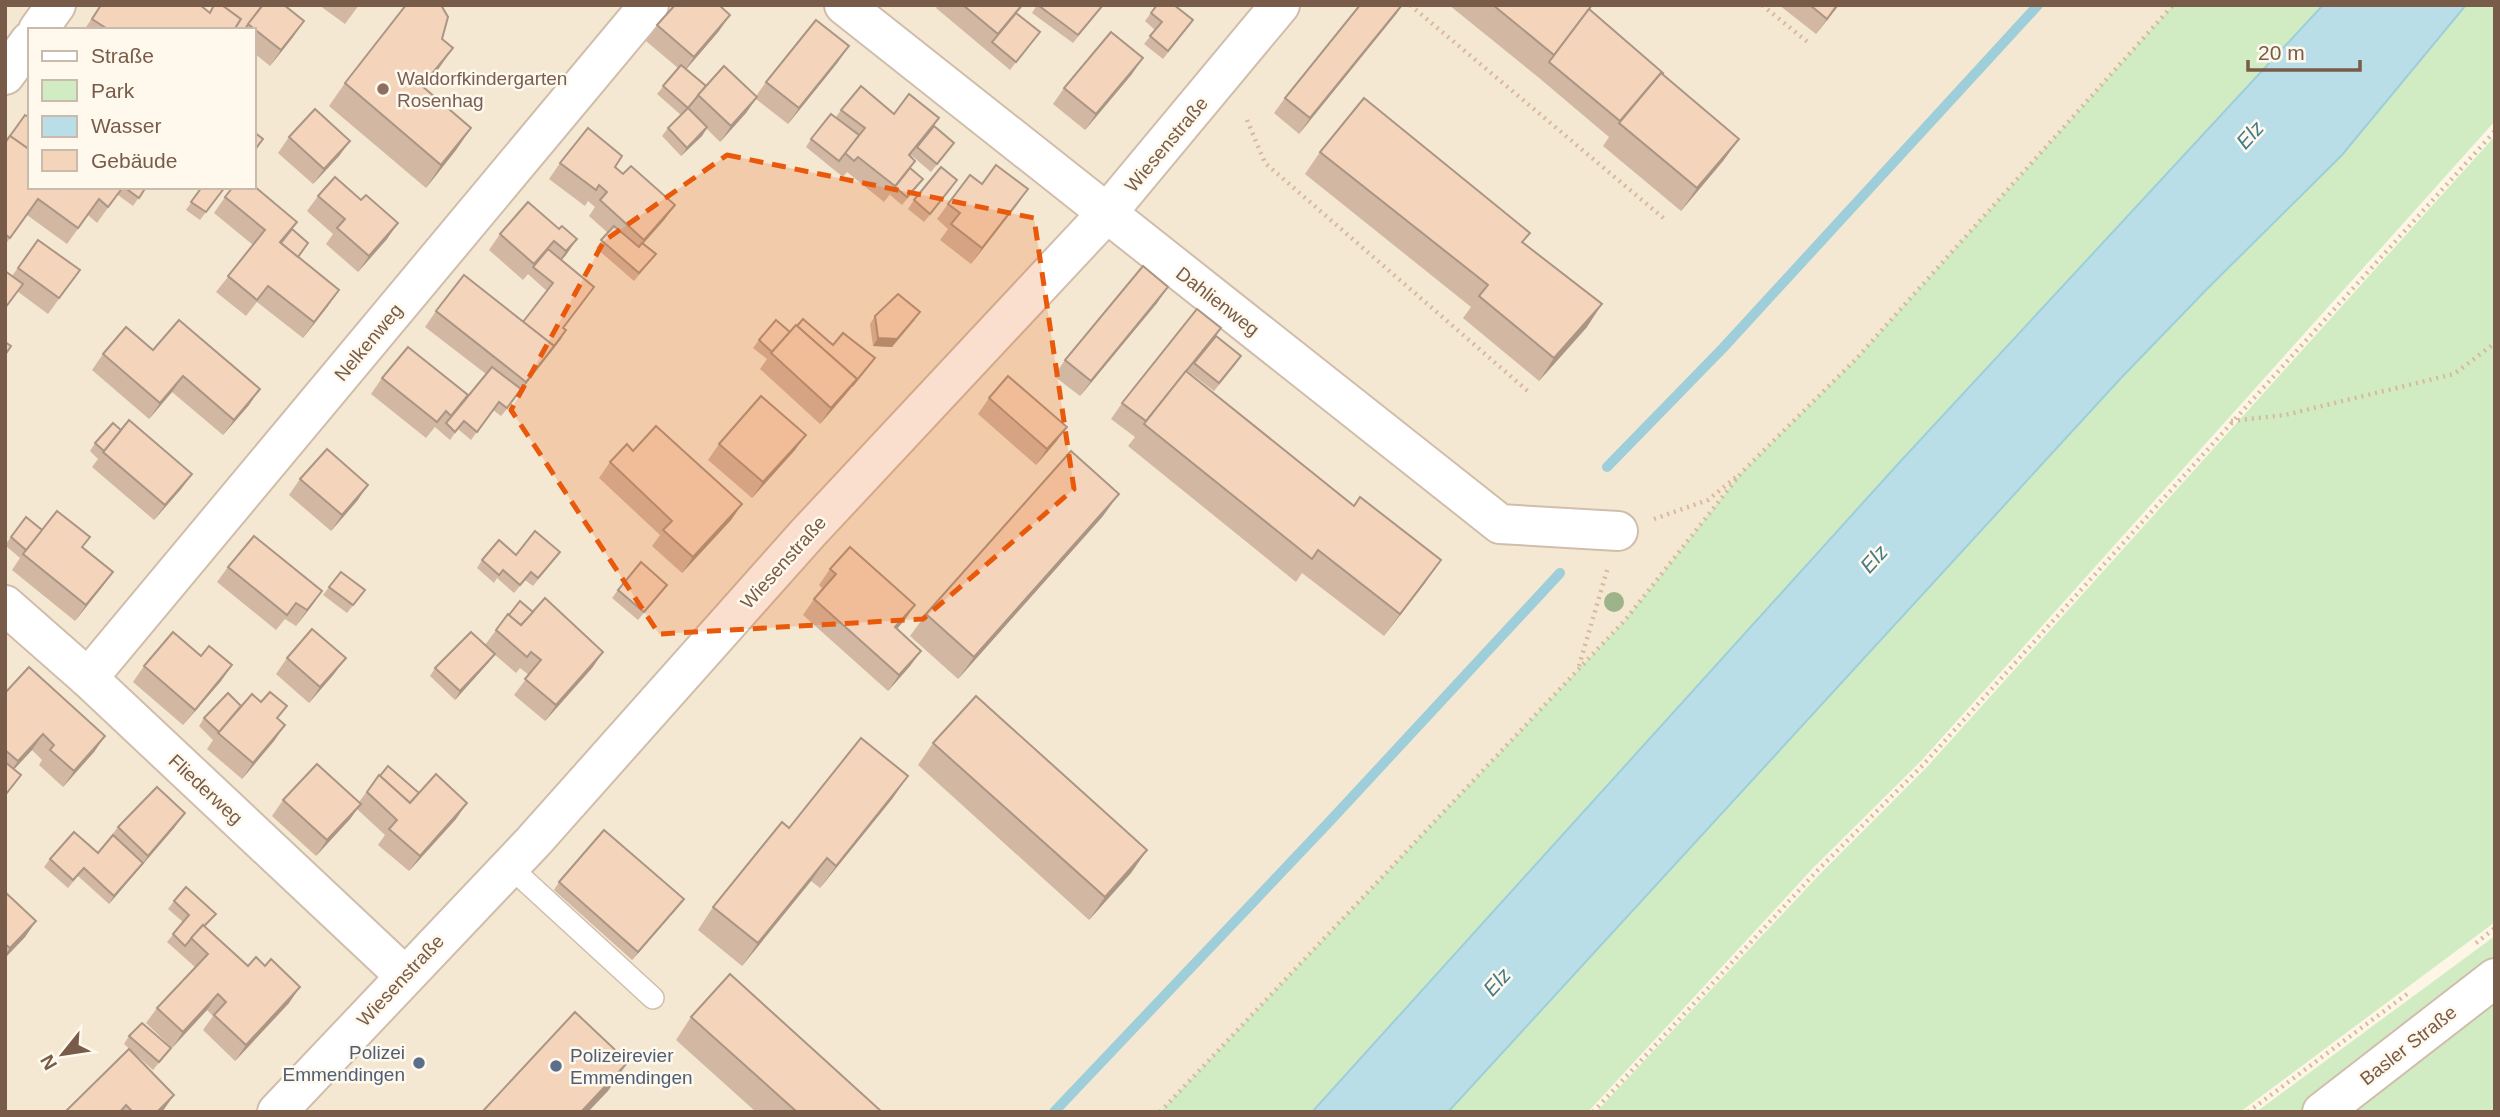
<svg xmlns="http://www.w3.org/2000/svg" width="2500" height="1117" font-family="Helvetica,sans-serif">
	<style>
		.residential { fill: #f5e8d3; fill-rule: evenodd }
		.green { fill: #d1ecc3 }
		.water { fill: #b9dee8; stroke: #9eceda; stroke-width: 2 }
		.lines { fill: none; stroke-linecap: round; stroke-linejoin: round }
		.stream { stroke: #9eceda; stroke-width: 10 }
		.service-casing { stroke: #d0bdab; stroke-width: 24 }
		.minor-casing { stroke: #d0bdab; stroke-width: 42 }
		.tertiary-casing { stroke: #d0bdab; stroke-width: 42 }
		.path { stroke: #d9b99e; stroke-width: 4.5; stroke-dasharray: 2 5; stroke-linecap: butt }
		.service { stroke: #fff; stroke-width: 21 }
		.minor { stroke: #fff; stroke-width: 38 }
		.tertiary { stroke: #fff; stroke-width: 38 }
		.tree { fill: #9db48a }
		.wall { fill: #d2b7a2 }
		.shaded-wall { fill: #ab9584 }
		.building { fill: #f4d5bc; stroke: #ab9584; stroke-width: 2 }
		.marked { fill: #e8590c; fill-opacity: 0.2; stroke: #e8590c; stroke-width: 5; stroke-dasharray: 14 9; stroke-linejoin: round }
		.education-dot { fill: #8d6e63; stroke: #fff9ed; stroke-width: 2.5 }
		.service-dot { fill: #5c6f8a; stroke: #fff9ed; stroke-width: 2.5 }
		.labels { text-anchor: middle; stroke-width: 5; stroke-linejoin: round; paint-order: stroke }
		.education-label { font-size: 19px; fill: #785e54; stroke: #fff9ed; text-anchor: start }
		.street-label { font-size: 19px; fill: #785c49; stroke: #fff9ed }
		.service-label { font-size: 19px; fill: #4e5e75; stroke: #fff9ed; text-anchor: end }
		.water-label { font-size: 21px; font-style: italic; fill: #417b8c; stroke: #fff9ed }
	</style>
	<rect width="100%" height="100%" fill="#fdf5e5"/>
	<!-- residential -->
	<path class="residential" d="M5,5H2173L1856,359L1742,472L1626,619L1160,1112H5ZM30,30H254V187H30Z"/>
	<!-- green -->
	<g class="green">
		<path d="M2173,5H2323L1898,464L1312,1112H1160L1626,619L1742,472L1856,359Z"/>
		<path d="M2466,5H2495V121L1921,761L1814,867L1588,1112H1448L2121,378L2207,289L2342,155Z"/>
		<path d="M2495,136V922L2240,1112H1596L1820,874L1926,768Z"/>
		<path d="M2495,936V966L2305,1112H2256Z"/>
		<path d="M2482,1000L2495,1005V1112H2338Z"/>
	</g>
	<!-- water -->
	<path class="water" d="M2323,5H2466L2342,155L2207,289L2121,378L1448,1112H1312L1898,464Z"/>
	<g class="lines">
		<!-- stream -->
		<g class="stream">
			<path d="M1607,467L1723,348L2038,5"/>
			<path d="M1054,1112L1330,821L1560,573"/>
		</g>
		<defs>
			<path id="service" d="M509,866L653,998"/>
			<g id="minor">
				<path d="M844,5L1500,524L1618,531"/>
				<path d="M38,30L56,5"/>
				<path d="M5,75L30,41"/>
				<path d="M5,605L88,678L404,975"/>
				<path d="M88,678L649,5"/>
				<path d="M277,1112L533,842L808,533L1107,213L1280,5"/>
			</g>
			<path id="tertiary" d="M2322,1112L2495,978"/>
		</defs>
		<!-- service casing -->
		<use href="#service" class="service-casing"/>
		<!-- minor casing -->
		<use href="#minor" class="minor-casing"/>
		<!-- tertiary casing -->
		<use href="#tertiary" class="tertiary-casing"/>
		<!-- path -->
		<g class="path">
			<path d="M1410,5L1667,221"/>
			<path d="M1762,5L1810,44"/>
			<path d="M1247,120L1265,163L1530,393"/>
			<path d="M2231,421L2285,415L2454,374L2495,343"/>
			<path d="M1654,519L1708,500L1736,477"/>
			<path d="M1579,666L1608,567"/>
			<path d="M2476,943L2495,928"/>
			<path d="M1160,1112L1626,619L1742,472L1856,359L2173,5"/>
			<path d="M1593,1112L1817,871L1923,765L2495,131"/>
			<path d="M2248,1112L2407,994"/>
		</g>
		<!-- service -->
		<use href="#service" class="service"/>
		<!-- minor -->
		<use href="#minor" class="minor"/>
		<!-- tertiary -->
		<use href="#tertiary" class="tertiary"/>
	</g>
	<!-- trees -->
	<circle class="tree" cx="1614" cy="602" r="10"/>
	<!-- wall -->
	<g class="wall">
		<path d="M101,5L209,12L214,5L293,37L270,66L254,53V30H84Z"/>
		<path d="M319,5H359L345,24Z"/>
		<path d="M938,5H1024L1017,13L1040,32L1010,70L936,8Z"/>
		<path d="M1037,5H1104L1073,43L1032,13Z"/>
		<path d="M1157,5L1193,20L1163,59L1144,44L1155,30L1145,21Z"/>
		<path d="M1449,5H1592L1589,9L1662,74L1739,139L1723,161L1681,211L1603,146L1609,137L1538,77Z"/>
		<path d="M1779,5H1839L1816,34Z"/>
		<path d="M1397,13L1299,134L1274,113L1285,98Z"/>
		<path d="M657,25L719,31L686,69L706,86L756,96L766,82L838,62L788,124L756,99L746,113L720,142L707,129L702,136L681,156L662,136L668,128L681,115L657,94L678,68L646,41Z"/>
		<path d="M442,39L437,71L424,87L471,128L456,150L426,188L329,106L345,83Z"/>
		<path d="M1132,74L1085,130L1053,104L1064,88Z"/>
		<path d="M841,110L894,114L934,126L954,143L931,172L911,155L909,168L917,187L902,205L890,195L891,193L884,202L847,172L843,177L806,147L811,139L836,117Z"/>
		<path d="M289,137L350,141L339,156L313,184L278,153Z"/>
		<path d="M5,143L30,187H123L97,223L88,215L67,244L27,215L5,245Z"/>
		<path d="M1320,152L1523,243L1587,327L1539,381L1463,318L1471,307L1305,174Z"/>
		<path d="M560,163L615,167L623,174L675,205L664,220L643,244L656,254L634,281L596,248L608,233L589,216L595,207L588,201L585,206L549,179Z"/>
		<path d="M982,184L1028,189L971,264L940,240L948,229L937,219L948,204Z"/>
		<path d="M123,187H146L133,206L118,195Z"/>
		<path d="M202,187H225L200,220L186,210Z"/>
		<path d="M952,188L924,222L908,209L914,200Z"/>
		<path d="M318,196L387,239L358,272L326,244L333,234L307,211Z"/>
		<path d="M225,197L297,222L292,229L298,257L328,306L303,338L257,302L246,316L216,292L253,245L214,213Z"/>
		<path d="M559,229L577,239L562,260L563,328L561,339L501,416L493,410L471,440L458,429L450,440L435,427L426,438L371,394L382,378L468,395L486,374L425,327L436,311L523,322L547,291L528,274L523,280L489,250L500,234Z"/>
		<path d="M38,240L80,270L48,314L17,291L12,276Z"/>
		<path d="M1168,287L1157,303L1080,396L1054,376L1065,360Z"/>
		<path d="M875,316L915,320L892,347L873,346L870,324Z"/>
		<path d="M1221,328L1216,336L1241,356L1236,364L1214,391L1188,371L1187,372L1353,506L1360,497L1425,583L1384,636L1302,573L1296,582L1128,446L1135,437L1111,419L1122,403Z"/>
		<path d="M790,332L833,345L869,366L846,394L820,424L760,369L767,359L753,348L759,340Z"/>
		<path d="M153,350L249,405L223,435L172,392L149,419L92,370L103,354Z"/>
		<path d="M989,398L1067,427L1055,443L1036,465L978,414Z"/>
		<path d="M121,430L192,474L181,489L154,520L92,467L98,459L90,451L95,443Z"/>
		<path d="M719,444L795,450L752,498L708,460Z"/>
		<path d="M633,451L742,504L731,520L682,573L652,546L660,535L599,478L610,462Z"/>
		<path d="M300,479L368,485L357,501L331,531L289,495Z"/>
		<path d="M1103,516L958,679L910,636L926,614Z"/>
		<path d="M26,517L42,530L83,548L113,572L75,621L12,570L20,558L5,545Z"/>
		<path d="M516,555L554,560L533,586L525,580L514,593L497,578L494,583L477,568L482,560Z"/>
		<path d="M228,567L322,591L296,626L285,619L276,630L217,582Z"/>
		<path d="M830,569L915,605L896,629L921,651L910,666L888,691L803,615L814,599L823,589L819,585Z"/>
		<path d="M667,585L638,620L612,598L618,590Z"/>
		<path d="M329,587L359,598L347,613L323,595Z"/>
		<path d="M533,612L603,652L592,668L545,721L514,695L529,675L520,668L516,673L494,654L489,662L455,700L430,676L435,668L485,645L508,614Z"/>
		<path d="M201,656L232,665L221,681L183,725L133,682L144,666Z"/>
		<path d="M287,658L334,674L309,703L276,674Z"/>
		<path d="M5,693L105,736L94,752L63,787L39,765L42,760L32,750L14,769L21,775L5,795Z"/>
		<path d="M241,706L278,719L285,725L274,741L242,779L207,749L213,740L199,726L204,718Z"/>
		<path d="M933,743L1147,850L1131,873L1089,920L918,765Z"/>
		<path d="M379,775L419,793L456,819L409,871L378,845L385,835L357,809L350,819L316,856L272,816L283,800L359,802Z"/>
		<path d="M908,776L892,799L820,888L811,881L742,966L698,930L713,907L789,828Z"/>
		<path d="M185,813L174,828L109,904L78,876L68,888L44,867L50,859L98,853L118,827Z"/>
		<path d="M559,882L678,907L632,960L554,890Z"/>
		<path d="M5,892L36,921L25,937L5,958Z"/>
		<path d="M174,901L216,914L205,927L289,1003L235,1061L203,1030L213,1016L207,1010L172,1048L146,1023L157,1008L195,967L167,942L183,922L168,909Z"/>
		<path d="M691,1017L882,1112H756L676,1040Z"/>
		<path d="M129,1036L171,1048L153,1070L124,1044Z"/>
		<path d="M174,1095L162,1112H65Z"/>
	</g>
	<!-- shaded-wall -->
	<g class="shaded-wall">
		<path d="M1402,5L1397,13L1299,134L1310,118Z"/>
		<path d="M1837,5H1839L1816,34L1827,19Z"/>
		<path d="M730,15L719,31L683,73L694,57Z"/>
		<path d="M304,21L293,37L270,66L281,50Z"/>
		<path d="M849,46L838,62L788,124L799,108Z"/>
		<path d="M453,48L437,71L407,109L422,86Z"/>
		<path d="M1143,58L1132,74L1085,130L1096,114Z"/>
		<path d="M757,97L746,113L720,142L731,126Z"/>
		<path d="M707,127L702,136L681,156L687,148Z"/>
		<path d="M471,128L456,150L426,188L441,165Z"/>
		<path d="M1739,139L1723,161L1681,211L1697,188Z"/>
		<path d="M350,141L339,156L313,184L324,169Z"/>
		<path d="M1028,189L1017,205L971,264L982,248Z"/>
		<path d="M675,205L664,220L633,255L644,240Z"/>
		<path d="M398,223L387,239L358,272L369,256Z"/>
		<path d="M577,239L566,255L555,267L566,251Z"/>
		<path d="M1168,287L1157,303L1080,396L1091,381Z"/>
		<path d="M339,290L328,306L303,338L314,322Z"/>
		<path d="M1602,304L1587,327L1539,381L1554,358Z"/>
		<path d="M920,312L892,347L873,346L878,338Z"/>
		<path d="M566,330L561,339L501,416L526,382Z"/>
		<path d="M875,358L846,394L820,424L831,408Z"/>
		<path d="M183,376L172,392L149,419L160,403Z"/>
		<path d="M260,389L249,405L223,435L234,420Z"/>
		<path d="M1067,427L1055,443L1036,465L1047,449Z"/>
		<path d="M806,435L795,450L752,498L763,482Z"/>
		<path d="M192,474L181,489L154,520L165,505Z"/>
		<path d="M368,485L357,501L331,531L342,515Z"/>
		<path d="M1119,494L1103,516L958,679L974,657Z"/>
		<path d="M742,504L731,520L682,573L693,557Z"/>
		<path d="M1441,560L1425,583L1384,636L1400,614Z"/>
		<path d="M113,572L102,587L75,621L86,605Z"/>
		<path d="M322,591L311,607L296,626L307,610Z"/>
		<path d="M915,605L904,621L884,643L895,627Z"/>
		<path d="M921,651L910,666L888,691L899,675Z"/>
		<path d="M603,652L592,668L545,721L556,705Z"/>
		<path d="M495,654L489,662L455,700L460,691Z"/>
		<path d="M346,658L334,674L309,703L320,687Z"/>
		<path d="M232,665L221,681L183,725L195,710Z"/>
		<path d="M285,725L274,741L242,779L253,763Z"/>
		<path d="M43,734L32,750L7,777L18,761Z"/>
		<path d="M105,736L94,752L63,787L74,771Z"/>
		<path d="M908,776L892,799L820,888L836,866Z"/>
		<path d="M467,803L456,819L409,871L420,856Z"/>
		<path d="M361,804L350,819L316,856L327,840Z"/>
		<path d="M185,813L174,828L137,871L148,856Z"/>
		<path d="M1147,850L1131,873L1089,920L1105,897Z"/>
		<path d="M827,858L811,881L742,966L758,943Z"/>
		<path d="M143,863L137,871L109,904L114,896Z"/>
		<path d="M684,899L678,907L632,960L638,952Z"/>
		<path d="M36,921L25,937L5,958V955L10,948Z"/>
		<path d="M300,987L289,1003L235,1061L246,1045Z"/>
		<path d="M218,994L207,1010L172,1048L183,1032Z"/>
		<path d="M628,1062L608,1091L588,1112H581Z"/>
		<path d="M174,1095L162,1112H157Z"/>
	</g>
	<!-- building -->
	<g class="building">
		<path d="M101,5H200L210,13L214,5H222L241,19L234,30H109L92,19Z"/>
		<path d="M222,5H258L261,7L244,30H240L236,27L241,19Z"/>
		<path d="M263,5H284L304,21L281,50L248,24Z"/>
		<path d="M406,5H441L448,17L442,39L453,48L422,86L471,128L441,165L345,83Z"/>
		<path d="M675,5H719L730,15L694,57L657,25Z"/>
		<path d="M963,5H1022L998,34Z"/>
		<path d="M1038,5H1103L1078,35Z"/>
		<path d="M1157,5H1174L1193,20L1168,51L1150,36L1162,22L1151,13Z"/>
		<path d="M1360,5H1402L1310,118L1285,98Z"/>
		<path d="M1493,5H1592L1554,55Z"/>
		<path d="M1810,5H1837L1827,19Z"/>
		<path d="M1589,9L1663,73L1662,74L1661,73L1620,121L1549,62Z"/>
		<path d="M1016,13L1040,32L1016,62L992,42Z"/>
		<path d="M816,20L849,46L799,108L766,82Z"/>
		<path d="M1111,32L1143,58L1096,114L1064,88Z"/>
		<path d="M681,65L706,86L688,108L663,86Z"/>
		<path d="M724,66L757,97L731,126L698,95Z"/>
		<path d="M1661,73L1739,139L1697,188L1619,123Z"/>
		<path d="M861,86L894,114L909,94L939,118L909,155L915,161L895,186L858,157L854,161L845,153L865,128L841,110Z"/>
		<path d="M1364,98L1530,233L1522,242L1602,304L1554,358L1479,296L1488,285L1320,152Z"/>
		<path d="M688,108L707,127L687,148L668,128Z"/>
		<path d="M315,109L350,141L324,169L289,137Z"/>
		<path d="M831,114L859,135L839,161L811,139Z"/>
		<path d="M25,115L30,118V150L10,136L5,143Z"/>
		<path d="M934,126L954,143L937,164L917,147Z"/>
		<path d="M588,128L622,156L615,167L623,174L631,166L675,205L644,240L600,200L607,192L599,185L596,190L560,163Z"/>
		<path d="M254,132L263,139L254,151Z"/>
		<path d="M10,136L30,150V187H123L108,207L99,199L78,228L38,199L10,238L5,234V143Z"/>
		<path d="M996,165L1028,189L982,248L951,224L960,213L948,204L970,175L982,184Z"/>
		<path d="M941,167L957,180L930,214L914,200Z"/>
		<path d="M910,168L923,179L907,197L895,187Z"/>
		<path d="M335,177L361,200L366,195L398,223L369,256L337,228L345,219L318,196Z"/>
		<path d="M254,186L297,222L280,242L339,290L314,322L268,286L257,300L228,276L265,230L225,197L233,187H254Z"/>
		<path d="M124,187H146L139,198Z"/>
		<path d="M202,187H225L206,212L191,202Z"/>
		<path d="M528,202L559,229L562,226L577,239L566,251L554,241L534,264L500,234Z"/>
		<path d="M614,226L639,247L642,243L656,254L639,273L601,240Z"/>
		<path d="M292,229L308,243L298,257L281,243Z"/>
		<path d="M38,240L80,270L59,298L18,268Z"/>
		<path d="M548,249L594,287L563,328L566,330L548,354L554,346L523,322L553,283L533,267Z"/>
		<path d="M1143,266L1168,287L1091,381L1065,360Z"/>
		<path d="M5,271L23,284L5,308Z"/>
		<path d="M464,275L554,346L526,382L436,311Z"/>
		<path d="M898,294L920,312L897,339L878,338L875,316Z"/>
		<path d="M1197,309L1221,328L1146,421L1122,403Z"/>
		<path d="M803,319L833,345L843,333L875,358L852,386L857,379L797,326Z"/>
		<path d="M179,320L260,389L234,420L183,376L160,403L103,354L126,327L153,350Z"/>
		<path d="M776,320L790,332L772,352L759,340Z"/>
		<path d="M796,325L857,379L831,408L771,353Z"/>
		<path d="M1216,336L1241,356L1219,383L1194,363Z"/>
		<path d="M5,342L11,346L5,355Z"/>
		<path d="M408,347L468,395L451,416L446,411L437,422L382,378Z"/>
		<path d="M492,367L521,389L507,408L499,402L477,432L464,421L455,432L446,423Z"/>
		<path d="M1186,371L1354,506L1360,497L1441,560L1400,614L1318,550L1312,559L1144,424Z"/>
		<path d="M1008,376L1067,427L1047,449L989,398Z"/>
		<path d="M761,396L806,435L763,482L719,444Z"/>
		<path d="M129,420L192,474L165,505L103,452Z"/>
		<path d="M113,423L121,430L104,451L95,443Z"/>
		<path d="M656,426L742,504L693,557L663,530L672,521L610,462L627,444L633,451Z"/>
		<path d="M327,449L368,485L342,515L300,479Z"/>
		<path d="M1071,451L1119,494L974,657L926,614Z"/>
		<path d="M57,511L90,537L82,547L113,572L86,605L23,554Z"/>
		<path d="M26,517L42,530L26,550L11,537Z"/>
		<path d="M535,531L560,552L538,578L531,572L520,585L503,570L499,575L482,560L499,540L516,555Z"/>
		<path d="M254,536L322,591L307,610L296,603L287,615L228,567Z"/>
		<path d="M850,547L915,605L895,627L921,651L899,675L814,599L836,574L830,569Z"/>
		<path d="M641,562L667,585L644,612L618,590Z"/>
		<path d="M341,572L365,590L353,605L329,587Z"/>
		<path d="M545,598L603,652L556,705L525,679L541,660L531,652L527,657L496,630L508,614L521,625Z"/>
		<path d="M520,601L533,612L521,625L509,615Z"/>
		<path d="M312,629L346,658L320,687L287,658Z"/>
		<path d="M173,632L201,656L209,646L232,665L195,710L144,666Z"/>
		<path d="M471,632L495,654L460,691L435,668Z"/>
		<path d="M29,667L105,736L74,771L50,750L54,745L43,734L18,761L5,750V693Z"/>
		<path d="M270,692L287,706L277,718L285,725L253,763L218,733L252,694L261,702Z"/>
		<path d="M228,693L241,706L219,732L204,718Z"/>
		<path d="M976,696L1147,850L1105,897L933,743Z"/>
		<path d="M861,738L908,776L836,866L827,858L758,943L713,907L782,822L789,828Z"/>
		<path d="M5,762L21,775L6,794L5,793Z"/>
		<path d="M317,764L361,804L327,840L283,800Z"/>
		<path d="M388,766L419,793L410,803L380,776Z"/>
		<path d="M436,774L467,803L420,856L389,829L397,820L367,792L379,775L410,803Z"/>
		<path d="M157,787L185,813L148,856L118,827Z"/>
		<path d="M604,830L684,899L638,952L559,882Z"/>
		<path d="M74,832L98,853L113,835L143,863L114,896L84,868L73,880L50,859Z"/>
		<path d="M186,887L216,914L204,926L203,925L185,946L173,934L189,915L174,901Z"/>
		<path d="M5,892L36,921L10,948L5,944Z"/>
		<path d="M203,925L248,966L256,957L265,966L271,959L300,987L246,1045L214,1015L226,1002L218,994L183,1032L157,1008L208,954L191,938Z"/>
		<path d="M730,974L882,1112H797L691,1017Z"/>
		<path d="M575,1012L628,1062L581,1112H482Z"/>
		<path d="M142,1023L171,1048L159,1062L129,1036Z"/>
		<path d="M129,1049L174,1095L157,1112H133L126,1105L120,1112H65Z"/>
	</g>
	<!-- marked area -->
	<path class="marked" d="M727,155L1034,218L1074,489L923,619L659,634L511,410L604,241Z"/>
	<!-- markers -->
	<circle class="education-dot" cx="383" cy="89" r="7"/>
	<g class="service-dot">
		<circle cx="419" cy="1063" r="7"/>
		<circle cx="556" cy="1066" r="7"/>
	</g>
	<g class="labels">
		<!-- education labels -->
		<g class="education-label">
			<text x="397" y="85">Waldorfkindergarten<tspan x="397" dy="22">Rosenhag</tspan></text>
		</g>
		<!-- street labels -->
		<g class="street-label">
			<text transform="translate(1166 144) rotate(-50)" y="7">Wiesenstraße</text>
			<text transform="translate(1218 301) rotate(38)" y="7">Dahlienweg</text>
			<text transform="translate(368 342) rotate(-50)" y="7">Nelkenweg</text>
			<text transform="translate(783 562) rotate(-48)" y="7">Wiesenstraße</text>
			<text transform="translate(206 789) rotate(43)" y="7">Fliederweg</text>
			<text transform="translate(400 980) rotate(-47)" y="7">Wiesenstraße</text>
			<text transform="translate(2408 1045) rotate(-38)" y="7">Basler Straße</text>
		</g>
		<!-- service labels -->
		<g class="service-label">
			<text x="405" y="1059">Polizei<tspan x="405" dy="22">Emmendingen</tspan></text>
			<text x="570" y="1062" text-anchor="start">Polizeirevier<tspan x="570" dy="22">Emmendingen</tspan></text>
		</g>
		<!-- water labels -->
		<g class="water-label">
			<text transform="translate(2250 135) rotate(-48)" y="7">Elz</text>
			<text transform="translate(1874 559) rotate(-48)" y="7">Elz</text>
			<text transform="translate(1497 982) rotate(-48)" y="7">Elz</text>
		</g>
	</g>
	<!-- border -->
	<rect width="2500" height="1117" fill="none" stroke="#785c49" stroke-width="14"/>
	<!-- legend -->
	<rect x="28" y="28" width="228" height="161" fill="#fff9ed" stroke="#c9baab" stroke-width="2"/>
	<rect x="42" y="51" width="35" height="10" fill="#ffffff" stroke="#c9baab" stroke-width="2"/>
	<text x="91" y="63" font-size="21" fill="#785c49">Straße</text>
	<rect x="42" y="80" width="35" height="21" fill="#d1ecc3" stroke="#c9baab" stroke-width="2"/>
	<text x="91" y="98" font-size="21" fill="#785c49">Park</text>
	<rect x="42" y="116" width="35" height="21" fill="#b9dee8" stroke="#c9baab" stroke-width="2"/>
	<text x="91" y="133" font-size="21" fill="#785c49">Wasser</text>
	<rect x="42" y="150" width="35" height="21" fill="#f4d5bc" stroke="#c9baab" stroke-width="2"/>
	<text x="91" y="168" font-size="21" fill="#785c49">Gebäude</text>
	<!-- north arrow -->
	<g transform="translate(63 1054) rotate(240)" stroke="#fff9ed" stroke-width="5" paint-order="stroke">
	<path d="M0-5L12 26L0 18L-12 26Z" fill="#785c49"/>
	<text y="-10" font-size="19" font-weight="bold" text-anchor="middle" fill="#785c49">N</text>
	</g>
	<!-- scale -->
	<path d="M2248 60v10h112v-10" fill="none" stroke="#785c49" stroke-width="3.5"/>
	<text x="2258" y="60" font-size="21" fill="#785c49" stroke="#fff9ed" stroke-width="5" paint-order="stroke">20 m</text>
</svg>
